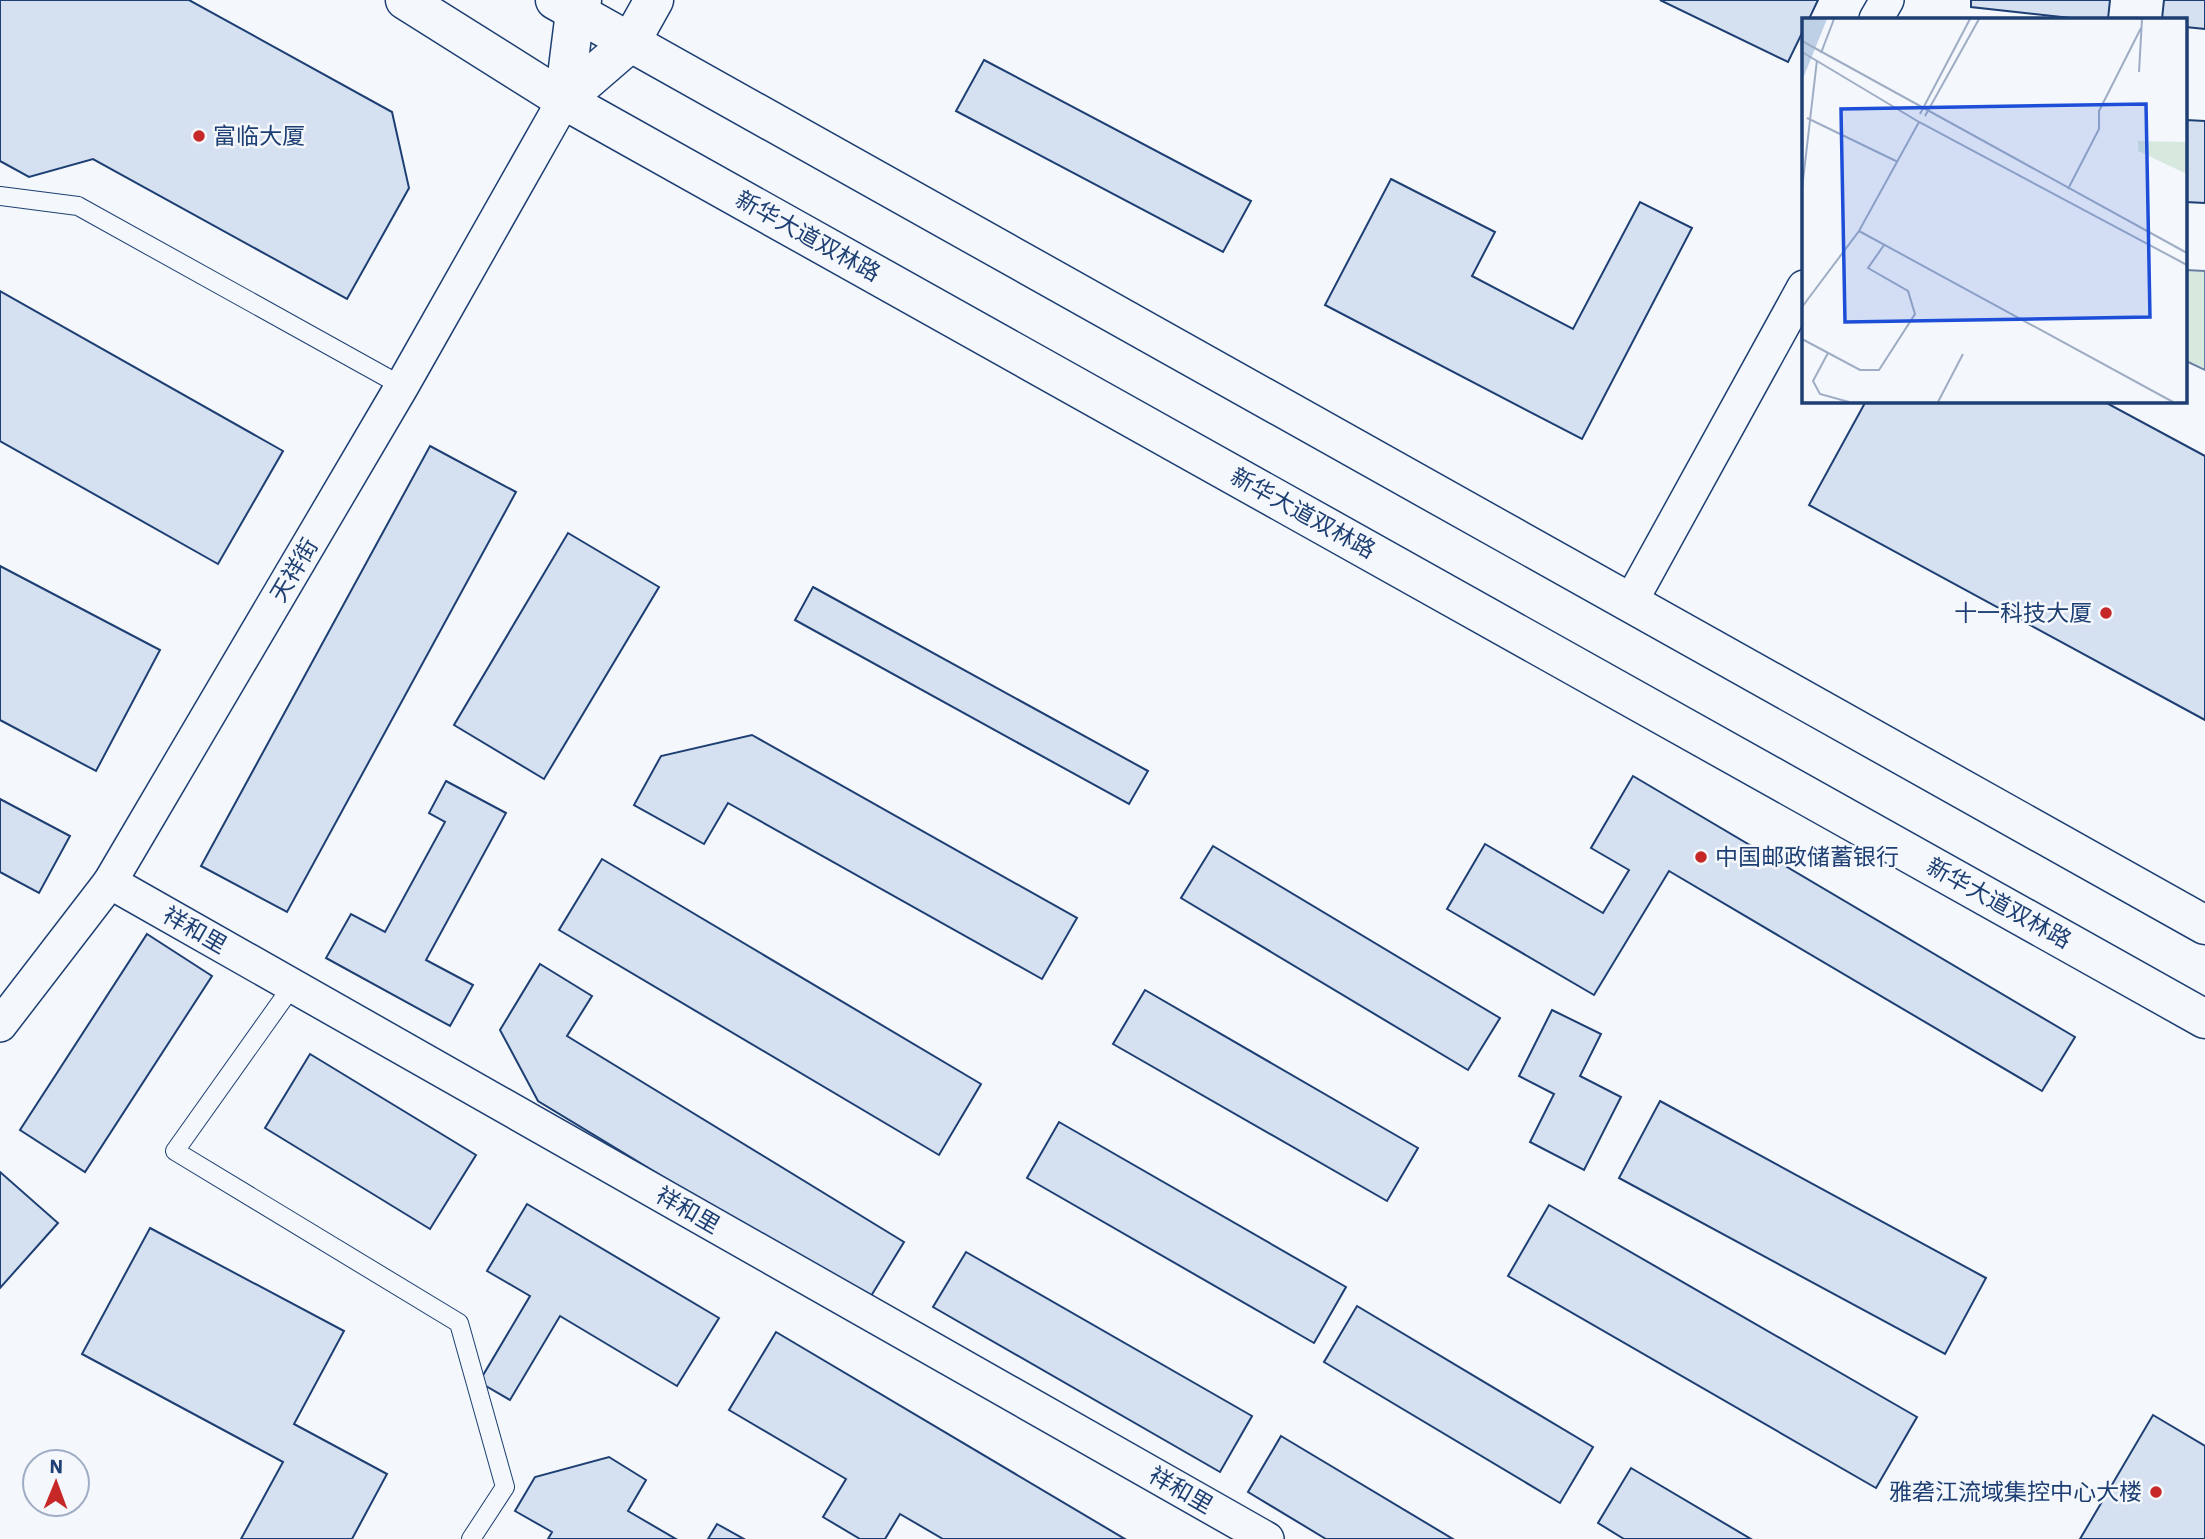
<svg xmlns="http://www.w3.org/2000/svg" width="2205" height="1539" font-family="'IBM Plex Sans','Noto Sans SC',sans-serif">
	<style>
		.green { fill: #d7e8df; stroke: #687fa3; stroke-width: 2 }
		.building { fill: #d5e0f0; stroke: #1d3f73; stroke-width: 2 }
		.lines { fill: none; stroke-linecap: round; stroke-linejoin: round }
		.lane-casing { stroke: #1d3f73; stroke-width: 20 }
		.street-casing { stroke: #1d3f73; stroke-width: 36 }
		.primary-casing { stroke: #1d3f73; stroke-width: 41 }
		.lane { stroke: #f4f7fb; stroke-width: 18 }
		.street { stroke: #f4f7fb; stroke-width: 33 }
		.primary { stroke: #f4f7fb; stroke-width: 38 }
		.poi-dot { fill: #c62828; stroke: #f4f7fb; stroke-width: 2.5 }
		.labels { text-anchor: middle; stroke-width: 5; stroke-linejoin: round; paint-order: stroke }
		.poi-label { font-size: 23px; fill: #1d3f73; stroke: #f4f7fb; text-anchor: start }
		.street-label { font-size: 23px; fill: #1d3f73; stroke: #f4f7fb }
		.inset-road { fill: none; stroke: #9eadc5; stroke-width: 2 }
		.view { fill: #1d4ed8; fill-opacity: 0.15; stroke: #1d4ed8; stroke-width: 3.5 }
		.inset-edge { fill: none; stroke: #1d3f73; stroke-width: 3.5 }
	</style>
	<rect width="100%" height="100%" fill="#f4f7fb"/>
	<!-- green -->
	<path class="green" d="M2186,270L2205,271V370L2186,361Z"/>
	<!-- building -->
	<g class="building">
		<path d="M0,0H189L392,112L409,188L347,299L93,159L29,177L0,161Z"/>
		<path d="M1660,0H1818L1809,19H1804V29L1788,62Z"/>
		<path d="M1971,0H2110L2108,19H2080L1971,7Z"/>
		<path d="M2164,0H2205V29L2186,27V19H2162Z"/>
		<path d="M984,60L1251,201L1223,252L956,111Z"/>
		<path d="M2186,120L2205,121V203L2186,202Z"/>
		<path d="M1391,179L1495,232L1472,276L1573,329L1640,202L1692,228L1582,439L1325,305Z"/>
		<path d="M0,291L283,451L218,564L0,441Z"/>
		<path d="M1866,401H2103L2205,456V720L1809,505Z"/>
		<path d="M430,446L516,492L287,912L201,866Z"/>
		<path d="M568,533L659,587L544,779L454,725Z"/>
		<path d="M0,566L160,650L96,771L0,720Z"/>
		<path d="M813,587L1148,771L1129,804L795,620Z"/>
		<path d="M752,735L1077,918L1042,979L728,803L704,844L634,805L661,756Z"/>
		<path d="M1633,776L2075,1037L2042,1091L1669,871L1594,995L1447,909L1485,844L1603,913L1629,870L1591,848Z"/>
		<path d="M446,781L506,813L426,960L473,985L450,1026L326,958L351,914L385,932L445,822L429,813Z"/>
		<path d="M0,799L70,836L39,893L0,872Z"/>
		<path d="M1213,846L1500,1018L1468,1070L1181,898Z"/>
		<path d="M602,859L981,1084L939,1155L559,930Z"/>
		<path d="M147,934L212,976L85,1172L20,1130Z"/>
		<path d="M540,964L592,996L567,1036L904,1242L868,1301L538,1101L500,1030Z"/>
		<path d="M1145,990L1418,1148L1387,1201L1113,1044Z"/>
		<path d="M1552,1010L1601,1034L1580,1076L1621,1097L1584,1170L1530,1142L1554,1094L1519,1076Z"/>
		<path d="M310,1054L476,1155L430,1229L265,1128Z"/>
		<path d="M1660,1101L1986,1278L1945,1354L1619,1178Z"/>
		<path d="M1059,1122L1346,1287L1314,1343L1027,1178Z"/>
		<path d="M0,1172L58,1223L0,1288Z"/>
		<path d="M527,1204L719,1318L677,1386L560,1316L510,1400L479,1382L530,1296L487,1271Z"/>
		<path d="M1549,1205L1917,1417L1876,1488L1508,1276Z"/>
		<path d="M150,1228L344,1331L294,1424L387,1474L352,1539H241L283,1462L82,1354Z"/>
		<path d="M966,1252L1252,1416L1220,1472L933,1307Z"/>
		<path d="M1357,1306L1593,1447L1560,1503L1324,1362Z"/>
		<path d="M776,1332L1125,1539H943L900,1514L885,1539H860L823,1517L846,1479L729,1410Z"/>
		<path d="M2153,1415L2205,1446V1539H2080Z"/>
		<path d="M1281,1436L1453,1539H1326L1248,1492Z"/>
		<path d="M609,1457L646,1480L628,1511L676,1539H548L552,1532L515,1511L535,1477Z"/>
		<path d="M1631,1468L1751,1539H1624L1598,1523Z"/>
		<path d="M717,1524L744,1539H708Z"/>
	</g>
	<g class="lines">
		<defs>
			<g id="lane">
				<path d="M0,196L78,206L402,386"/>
				<path d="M293,985L175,1151L459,1323L505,1487L471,1539"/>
			</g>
			<g id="street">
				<path d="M1876,19L1887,0"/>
				<path d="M1630,603L1804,287"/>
				<path d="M110,882L1267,1539"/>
				<path d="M0,1025L110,882L402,386L564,100"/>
			</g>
			<g id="primary">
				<path d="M405,0L564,100L2205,1019"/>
				<path d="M555,0L2205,925"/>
				<path d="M564,100L630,43L654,0"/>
				<path d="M564,100L575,12L582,0"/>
			</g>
		</defs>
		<!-- lane casing -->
		<use href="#lane" class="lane-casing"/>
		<!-- street casing -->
		<use href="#street" class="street-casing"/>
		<!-- primary casing -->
		<use href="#primary" class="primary-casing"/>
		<!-- lane -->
		<use href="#lane" class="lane"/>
		<!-- street -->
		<use href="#street" class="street"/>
		<!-- primary -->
		<use href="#primary" class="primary"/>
	</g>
	<!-- markers -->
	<g class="poi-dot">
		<circle cx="199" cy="136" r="7"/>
		<circle cx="2106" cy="613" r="7"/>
		<circle cx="1701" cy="857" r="7"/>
		<circle cx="2156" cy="1492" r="7"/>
	</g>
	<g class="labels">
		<!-- poi labels -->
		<g class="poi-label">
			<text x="213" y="144">富临大厦</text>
			<text x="2092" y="621" text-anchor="end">十一科技大厦</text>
			<text x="1715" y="865">中国邮政储蓄银行</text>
			<text x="2142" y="1500" text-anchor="end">雅砻江流域集控中心大楼</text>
		</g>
		<!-- street labels -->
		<g class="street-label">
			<text transform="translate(808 236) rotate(29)" y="8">新华大道双林路</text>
			<text transform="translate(1303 513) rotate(29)" y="8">新华大道双林路</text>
			<text transform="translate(294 570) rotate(-59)" y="8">天祥街</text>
			<text transform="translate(1999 903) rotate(29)" y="8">新华大道双林路</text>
			<text transform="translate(195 930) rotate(30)" y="8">祥和里</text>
			<text transform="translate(688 1210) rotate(30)" y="8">祥和里</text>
			<text transform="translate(1181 1490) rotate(30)" y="8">祥和里</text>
		</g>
	</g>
	<!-- overview -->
	<g transform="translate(1802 18)">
		<rect width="385" height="385" fill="#f4f7fb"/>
		<path d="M336,123L385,124V156L336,133Z" fill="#d7e8df"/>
		<path d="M0,1H25L0,63Z" fill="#bed0e5"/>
		<path class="inset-road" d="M0,23L385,235M0,34L117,104L385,247M19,35L32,1M337,54L340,1M118,96L168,1M123,98L177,1M5,100L96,144M0,171L15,42M266,171L297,111V93L339,10M57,213L371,384M0,289L57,213L117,104M0,321L58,352H77L113,296L106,273L66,250L82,227M26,335L11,363L18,376L47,384M136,384L161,336"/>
		<path class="view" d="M344,86L348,299L43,304L39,91Z"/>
		<rect width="385" height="385" class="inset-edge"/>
	</g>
	<!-- north arrow -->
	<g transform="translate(56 1483) rotate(1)"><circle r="33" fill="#f4f7fb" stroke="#9eadc5" stroke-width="2"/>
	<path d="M0-5L12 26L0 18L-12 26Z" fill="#c62828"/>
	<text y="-10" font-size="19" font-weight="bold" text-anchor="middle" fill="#1d3f73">N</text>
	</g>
</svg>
